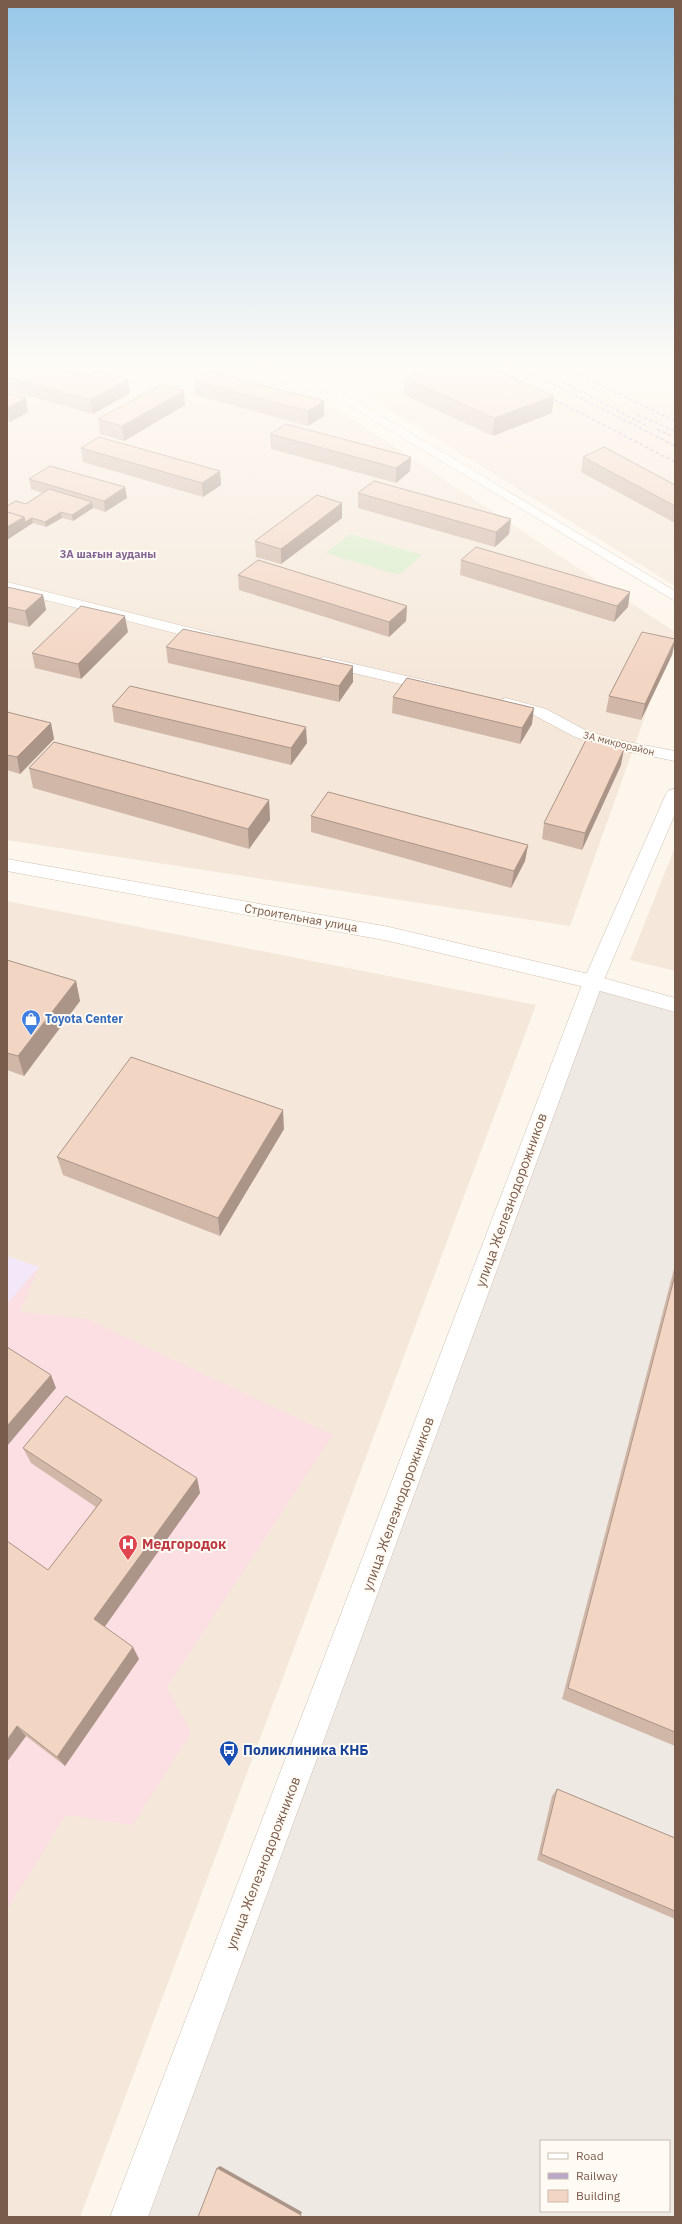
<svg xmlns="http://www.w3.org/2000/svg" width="682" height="2224" font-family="'IBM Plex Sans',sans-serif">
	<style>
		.residential { fill: #f5e8da }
		.industrial { fill: #efe9e4; fill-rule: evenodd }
		.education { fill: #f3e8fa }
		.medical { fill: #fbdfe3 }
		.green { fill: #d8ecc9 }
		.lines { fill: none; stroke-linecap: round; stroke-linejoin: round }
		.minor-casing { stroke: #d1beb0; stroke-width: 1 }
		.tertiary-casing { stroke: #d1beb0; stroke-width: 1 }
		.secondary-casing { stroke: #d6c0b0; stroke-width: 1 }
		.minor { fill: #fff; fill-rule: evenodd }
		.tertiary { fill: #fff; fill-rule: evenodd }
		.secondary { fill: #fff; fill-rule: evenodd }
		.rail { stroke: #b9a8c9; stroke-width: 1.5; stroke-dasharray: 3.5 2.5; stroke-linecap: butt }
		.wall { fill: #d1b7a8 }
		.shaded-wall { fill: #aa9588 }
		.building { fill: #f3d5c3; stroke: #aa9588 }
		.labels { text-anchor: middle; stroke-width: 4; stroke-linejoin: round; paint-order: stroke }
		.far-street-label { font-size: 10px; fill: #7a5c4d; stroke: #fffaf3 }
		.far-neighbourhood-label { font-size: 11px; font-weight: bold; fill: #846695; stroke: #fffaf3 }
		.street-label { font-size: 12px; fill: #7a5c4d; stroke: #fffaf3 }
		.shop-label { font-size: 12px; font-weight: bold; fill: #366cbe; stroke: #fffaf3; text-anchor: start }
		.near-street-label { font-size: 14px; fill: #7a5c4d; stroke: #fffaf3 }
		.near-health-label { font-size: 14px; font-weight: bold; fill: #be3a42; stroke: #fffaf3; text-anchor: start }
		.near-transit-label { font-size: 14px; font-weight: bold; fill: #164399; stroke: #fffaf3; text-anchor: start }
	</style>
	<rect width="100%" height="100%" fill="#fdf6ec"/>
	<!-- residential -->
	<g class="residential">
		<path d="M7,365H228L298,383L675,632L570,926L7,840Z"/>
		<path d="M293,365H675V586L332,374Z"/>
		<path d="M675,847V971L630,960Z"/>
		<path d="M7,901L536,1005L80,2217H7Z"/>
	</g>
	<!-- industrial -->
	<path class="industrial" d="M593,982L675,1005V2217H128ZM541,2141H669V2211H541Z"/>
	<!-- education -->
	<path class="education" d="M7,1256L39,1267L7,1304Z"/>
	<!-- medical -->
	<path class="medical" d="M39,1267L20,1312L87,1319L333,1435L167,1687L191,1733L133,1825L66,1815L7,1910V1304Z"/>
	<!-- green -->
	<path class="green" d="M350,534L422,555L399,575L326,553Z"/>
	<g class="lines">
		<defs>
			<g id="minor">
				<path d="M7,582L215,634L218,637L215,640L210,642L7,590Z"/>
				<path d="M324,657L441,684L443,687L441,690L435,692L319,665L316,662L319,659Z"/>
				<path d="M506,698L546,709L587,731L618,740L675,751V761L615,749L575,737L534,715L500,706L498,703L500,700Z"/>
			</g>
			<g id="tertiary">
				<path d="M254,365C281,365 304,373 328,384L675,591V601L320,388L295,377L255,367Z"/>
				<path d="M675,789V814L603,982L148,2217H110L583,982L666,794L669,790Z"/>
			</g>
			<path id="secondary" d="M7,859L389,927L593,975L675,998V1012L593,989L389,941L7,871Z"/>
		</defs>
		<!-- minor casing -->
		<use href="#minor" class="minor-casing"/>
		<!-- tertiary casing -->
		<use href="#tertiary" class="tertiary-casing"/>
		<!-- secondary casing -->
		<use href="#secondary" class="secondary-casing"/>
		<!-- minor -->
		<use href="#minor" class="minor"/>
		<!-- tertiary -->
		<use href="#tertiary" class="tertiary"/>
		<!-- secondary -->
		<use href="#secondary" class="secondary"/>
		<!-- rail -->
		<g class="rail">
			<path d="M489,365L531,387"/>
			<path d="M516,365L675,446"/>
			<path d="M531,365L548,375"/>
			<path d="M559,365L675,421"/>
			<path d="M563,382L645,425"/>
			<path d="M544,394L675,462"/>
			<path d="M638,415L675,431"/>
			<path d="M657,429L675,438"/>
		</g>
	</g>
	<!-- wall -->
	<g class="wall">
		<path d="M7,365L130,393L93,414L7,390Z"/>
		<path d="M632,365H675L671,371Z"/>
		<path d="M405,378L552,413L493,436L404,395Z"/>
		<path d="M194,381L324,401V416L308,426L195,395Z"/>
		<path d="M184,391L185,405L124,441L100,434L98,419Z"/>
		<path d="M7,393L28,412L10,422L7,421Z"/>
		<path d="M270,434L411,457L410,471L396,483L271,449Z"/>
		<path d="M81,448L220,471L221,485L203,497L83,462Z"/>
		<path d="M583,457L675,485V523L581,472Z"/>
		<path d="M29,479L125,487L127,498L105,512L93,508L73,521L62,518L46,527L33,523L26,504L43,493L31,489Z"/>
		<path d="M358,493L511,519L509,534L495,547L358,508Z"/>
		<path d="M342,518L281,564L256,557L255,541Z"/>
		<path d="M461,560L628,607L614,622L460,575Z"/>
		<path d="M238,575L407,606L406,621L389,637L239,590Z"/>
		<path d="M7,587L43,595L46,610L29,627L7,622Z"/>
		<path d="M128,632L81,679L35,668L32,653Z"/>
		<path d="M675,639V642L672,655L641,720L606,712L609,696Z"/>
		<path d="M166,647L353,666V682L339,702L168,663Z"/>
		<path d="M393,697L532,724L520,744L392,713Z"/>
		<path d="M112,706L307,743L291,765L114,722Z"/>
		<path d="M7,712L51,723L54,739L20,774L7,770Z"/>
		<path d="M621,765L582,850L542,839L544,823Z"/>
		<path d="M29,768L269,800L270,820L249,849L33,788Z"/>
		<path d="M311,816L528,845L525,861L511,888L311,832Z"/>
		<path d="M7,960L76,981L80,1001L24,1076L7,1070Z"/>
		<path d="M284,1129L220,1236L63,1175L57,1157Z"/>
		<path d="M675,1265V1746L562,1699Z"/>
		<path d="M23,1448L197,1478L200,1493L104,1626L139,1659L65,1766L26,1736L7,1762L48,1570L96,1507L31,1463Z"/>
		<path d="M557,1789L675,1838V1919L537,1860L552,1796Z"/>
	</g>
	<!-- shaded-wall -->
	<g class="shaded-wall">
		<path d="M672,365H675L671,371Z"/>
		<path d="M128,379L130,393L93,414L90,400Z"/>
		<path d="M184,391L185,405L124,441L122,426Z"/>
		<path d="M554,396L552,413L493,436L494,418Z"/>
		<path d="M26,398L28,412L10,422L7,408Z"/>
		<path d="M324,401V416L308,426V411Z"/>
		<path d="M411,457L410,471L396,483V468Z"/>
		<path d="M220,471L221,485L203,497L202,483Z"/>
		<path d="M125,487L127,498L105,512L104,501Z"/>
		<path d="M92,502L93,508L73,521L72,515Z"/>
		<path d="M342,503V518L281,564V549Z"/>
		<path d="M61,512L62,518L46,527L45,522Z"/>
		<path d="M24,517L32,518L33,523L7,540V527Z"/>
		<path d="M511,519L509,534L495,547L496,532Z"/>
		<path d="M630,592L628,607L614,622L617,606Z"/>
		<path d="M43,595L46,610L29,627L25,611Z"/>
		<path d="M407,606L406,621L389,637V622Z"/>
		<path d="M125,616L128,632L81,679L78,664Z"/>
		<path d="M675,640L672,655L641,720L645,704Z"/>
		<path d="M353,666V682L339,702V686Z"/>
		<path d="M534,708L532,724L520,744L522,728Z"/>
		<path d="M51,723L54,739L20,774L17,757Z"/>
		<path d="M306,727L307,743L291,765V748Z"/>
		<path d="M624,749L621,765L582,850L585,833Z"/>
		<path d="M269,800L270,820L249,849L248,829Z"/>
		<path d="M528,845L525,861L511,888L514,871Z"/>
		<path d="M76,981L80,1001L24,1076L18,1056Z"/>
		<path d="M283,1110L284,1129L220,1236L218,1218Z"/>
		<path d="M51,1375L56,1388L7,1446V1426Z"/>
		<path d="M197,1478L200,1493L101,1632L94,1619Z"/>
		<path d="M133,1647L139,1659L65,1766L57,1757Z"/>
		<path d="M17,1726L26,1736L7,1762V1740Z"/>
		<path d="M220,2166L302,2212L300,2217L217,2168Z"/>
	</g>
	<!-- building -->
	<g class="building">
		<path d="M7,365H41L85,377L96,371L128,379L90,400L7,377Z"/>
		<path d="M443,365H481L554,396L494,418L405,378Z"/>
		<path d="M210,372L324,401L308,411L194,381Z"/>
		<path d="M161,385L184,391L122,426L98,419Z"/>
		<path d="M7,393L26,398L7,408Z"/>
		<path d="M286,424L411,457L396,468L270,434Z"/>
		<path d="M99,437L220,471L202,483L81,448Z"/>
		<path d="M604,447L675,485V506L583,457Z"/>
		<path d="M50,466L125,487L104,501L29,479Z"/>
		<path d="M374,481L511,519L496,532L358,493Z"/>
		<path d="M49,489L92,502L72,515L61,512L45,522L32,518L25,522L24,517L7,512V506L16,501L26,504Z"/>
		<path d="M317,495L342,503L281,549L255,541Z"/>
		<path d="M7,512L24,517L7,527Z"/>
		<path d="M476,547L630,592L617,606L461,560Z"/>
		<path d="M258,560L407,606L389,622L238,575Z"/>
		<path d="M7,587L43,595L25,611L7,607Z"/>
		<path d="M81,606L125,616L78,664L32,653Z"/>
		<path d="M183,629L353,666L339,686L166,647Z"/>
		<path d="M642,632L675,639V640L645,704L609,696Z"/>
		<path d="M407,678L534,708L522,728L393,697Z"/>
		<path d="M130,686L306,727L291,748L112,706Z"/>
		<path d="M7,712L51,723L17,757L7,755Z"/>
		<path d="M586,740L624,749L585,833L544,823Z"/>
		<path d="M54,742L269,800L248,829L29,768Z"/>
		<path d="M328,792L528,845L514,871L311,816Z"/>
		<path d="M7,960L76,981L18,1056L7,1053Z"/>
		<path d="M131,1057L283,1110L218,1218L57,1157Z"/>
		<path d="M675,1275V1732L568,1688Z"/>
		<path d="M7,1347L51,1375L7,1426Z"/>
		<path d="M66,1396L197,1478L94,1619L133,1647L57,1757L17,1726L7,1740V1541L48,1570L102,1500L23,1448Z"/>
		<path d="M557,1789L675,1838V1911L541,1854Z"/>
		<path d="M217,2168L301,2215L300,2217H198Z"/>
	</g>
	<!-- sky -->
	<linearGradient id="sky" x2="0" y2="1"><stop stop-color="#97c7e8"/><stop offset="0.54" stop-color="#fefbf6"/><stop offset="1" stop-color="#fefbf6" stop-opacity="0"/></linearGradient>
	<rect width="682" height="676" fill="url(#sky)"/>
	<!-- icons -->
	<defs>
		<symbol id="shop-pin" viewBox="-11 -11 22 30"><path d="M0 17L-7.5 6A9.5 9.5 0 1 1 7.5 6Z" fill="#3f7fe0" stroke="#fffaf3"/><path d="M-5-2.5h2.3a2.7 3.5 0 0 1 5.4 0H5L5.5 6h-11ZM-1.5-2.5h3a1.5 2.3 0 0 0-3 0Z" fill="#fff"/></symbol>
		<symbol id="hospital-pin" viewBox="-11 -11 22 30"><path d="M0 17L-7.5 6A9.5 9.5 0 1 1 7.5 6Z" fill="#e0444e" stroke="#fffaf3"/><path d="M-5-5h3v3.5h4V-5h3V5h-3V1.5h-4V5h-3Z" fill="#fff"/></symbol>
		<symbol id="bus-pin" viewBox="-11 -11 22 30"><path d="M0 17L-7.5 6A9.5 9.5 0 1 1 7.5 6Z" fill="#1a4fb4" stroke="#fffaf3"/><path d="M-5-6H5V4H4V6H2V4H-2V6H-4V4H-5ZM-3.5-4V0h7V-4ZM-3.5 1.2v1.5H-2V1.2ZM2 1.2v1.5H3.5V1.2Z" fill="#fff"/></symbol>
	</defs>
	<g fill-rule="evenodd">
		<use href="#shop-pin" x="20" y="1008" width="22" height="30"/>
		<use href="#hospital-pin" x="117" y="1533" width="22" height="30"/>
		<use href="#bus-pin" x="218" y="1739" width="22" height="30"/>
	</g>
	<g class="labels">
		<!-- far-street labels -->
		<g class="far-street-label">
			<text transform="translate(619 743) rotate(14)" y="4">3А микрорайон</text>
		</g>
		<!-- far-neighbourhood labels -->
		<g class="far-neighbourhood-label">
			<text x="108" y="558">3А шағын ауданы</text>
		</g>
		<!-- street labels -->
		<g class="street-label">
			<text transform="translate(301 918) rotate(10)" y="4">Строительная улица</text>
		</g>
		<!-- shop labels -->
		<g class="shop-label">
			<text x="45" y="1023">Toyota Center</text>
		</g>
		<!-- near-street labels -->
		<g class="near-street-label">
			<text transform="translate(511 1200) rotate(-70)" y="5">улица Железнодорожников</text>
			<text transform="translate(398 1504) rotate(-70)" y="5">улица Железнодорожников</text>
			<text transform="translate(263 1863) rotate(-69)" y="5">улица Железнодорожников</text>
		</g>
		<!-- near-health labels -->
		<g class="near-health-label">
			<text x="142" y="1549">Медгородок</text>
		</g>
		<!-- near-transit labels -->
		<g class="near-transit-label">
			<text x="243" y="1755">Поликлиника КНБ</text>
		</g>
	</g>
	<!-- border -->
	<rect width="682" height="2224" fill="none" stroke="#7a5c4d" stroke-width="16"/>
	<!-- legend -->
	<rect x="540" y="2140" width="130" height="72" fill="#fffaf3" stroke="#cabbb1"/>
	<rect x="548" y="2153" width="20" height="6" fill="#ffffff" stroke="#cabbb1"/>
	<text x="576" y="2160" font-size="12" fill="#7a5c4d">Road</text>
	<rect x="548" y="2173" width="20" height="6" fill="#b9a8c9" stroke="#cabbb1"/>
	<text x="576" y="2180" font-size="12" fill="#7a5c4d">Railway</text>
	<rect x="548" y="2190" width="20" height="12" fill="#f3d5c3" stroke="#cabbb1"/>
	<text x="576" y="2200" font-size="12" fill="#7a5c4d">Building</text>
</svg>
